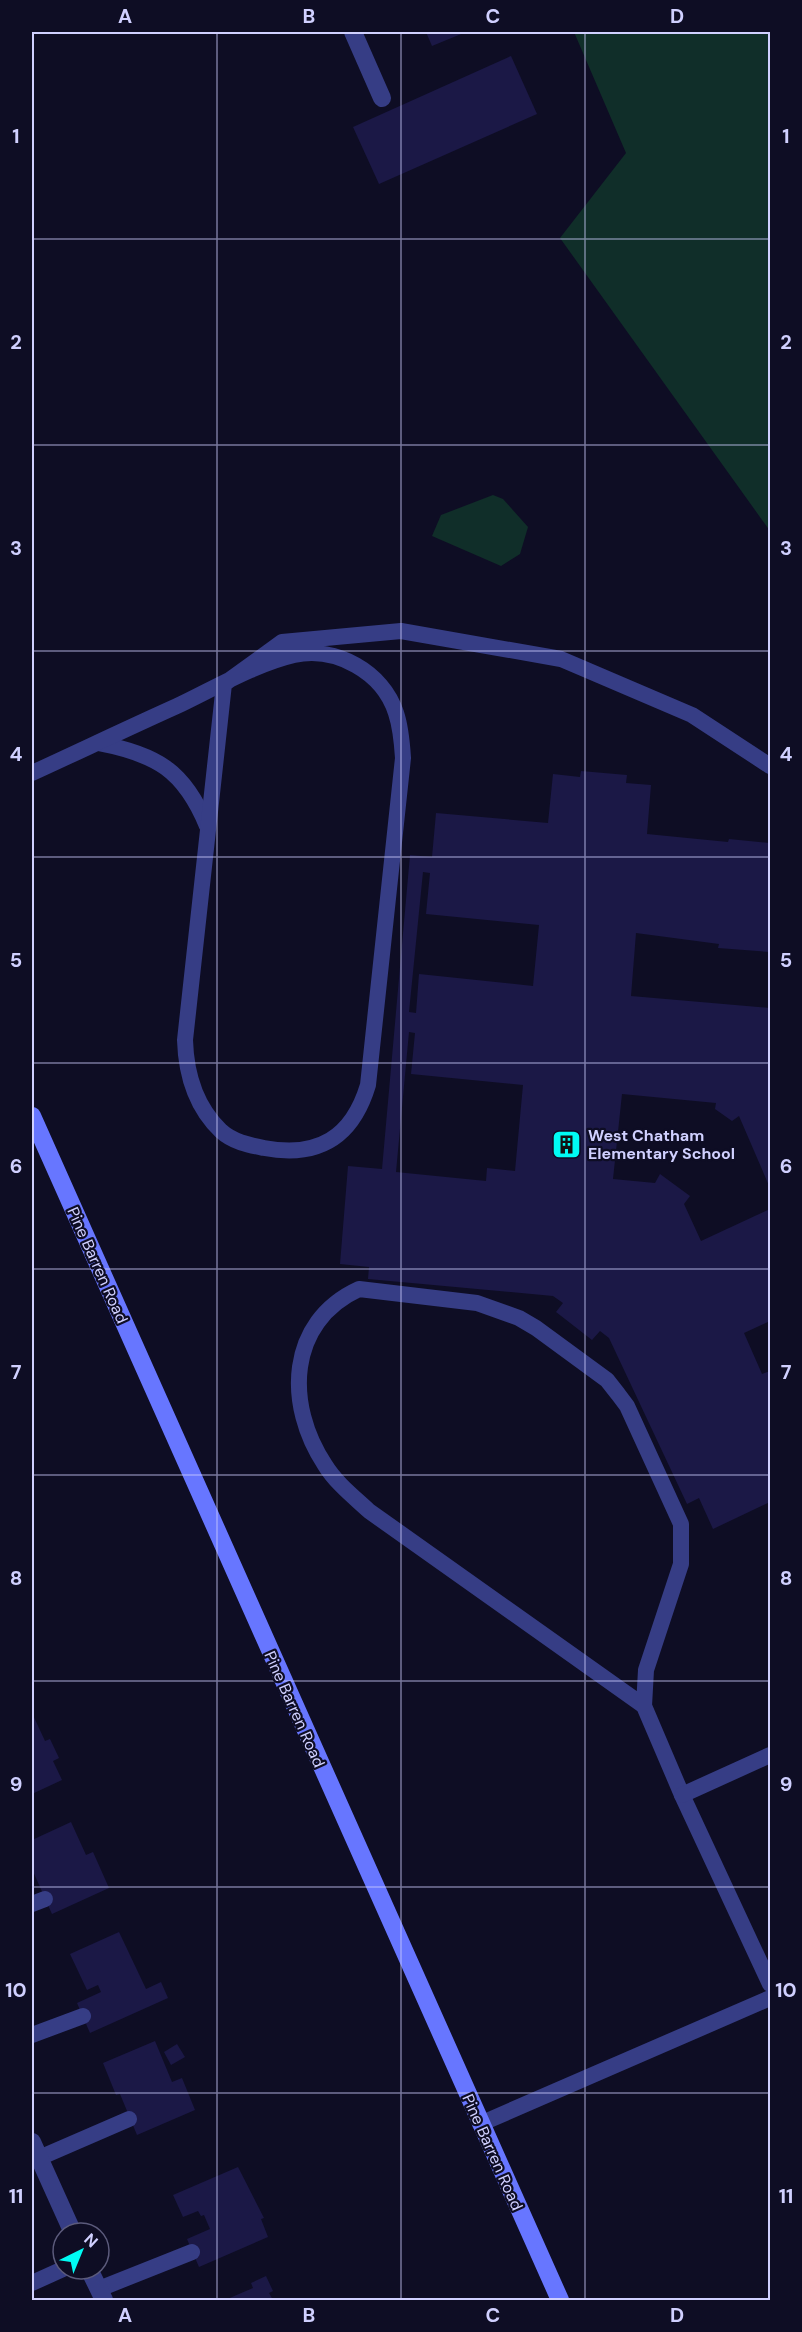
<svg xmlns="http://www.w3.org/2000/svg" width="802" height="2332" font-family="'DM Sans',sans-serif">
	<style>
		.green { fill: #102e29 }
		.building { fill: #1b1846; fill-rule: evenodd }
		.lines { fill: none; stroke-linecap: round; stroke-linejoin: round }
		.lane { stroke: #363d85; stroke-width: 16 }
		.street { stroke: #363d85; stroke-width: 18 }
		.secondary { stroke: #6776ff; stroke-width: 18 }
		.grid { fill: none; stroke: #d0d0ff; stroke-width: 1.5; stroke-opacity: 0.55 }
		.labels { text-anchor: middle; stroke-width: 4.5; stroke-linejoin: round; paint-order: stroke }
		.poi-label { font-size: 16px; font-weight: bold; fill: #d0d0ff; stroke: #0e0d24; text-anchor: start }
		.street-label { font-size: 16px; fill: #d0d0ff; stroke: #0e0d24 }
		.neatline { fill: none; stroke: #d0d0ff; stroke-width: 2 }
		.grid-label { font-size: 20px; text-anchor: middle; font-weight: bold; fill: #d0d0ff }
	</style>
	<rect width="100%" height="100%" fill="#0e0d24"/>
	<!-- green -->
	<g class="green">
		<path d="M574,32H770V531L560,238L626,153Z"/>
		<path d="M493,495L503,499L528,527L520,554L501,566L432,536L441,515Z"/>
	</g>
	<!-- building -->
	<g class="building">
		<path d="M426,32H466L432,46Z"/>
		<path d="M511,56L537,114L379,184L353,127Z"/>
		<path d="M581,771L627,775L626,783L651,785L647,834L728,842L729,839L770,843V952L718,948L719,944L636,933L631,996L770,1008V1188L739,1116L732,1121L715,1109L716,1103L622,1094L613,1179L655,1183L660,1174L690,1196L684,1204L701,1241L770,1209V1321L744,1333L762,1374L770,1371V1502L713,1529L699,1498L687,1504L609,1338L600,1331L592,1340L556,1312L563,1303L553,1296L368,1279L369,1267L340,1264L348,1166L382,1169L410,855L432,857L436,813L548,823L553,774L580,777ZM423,872L430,873L426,914L539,925L533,986L419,974L416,1013L409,1012ZM409,1032L415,1033L411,1074L523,1085L515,1171L487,1168L486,1181L396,1172Z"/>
		<path d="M32,1713L45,1741L50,1739L59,1758L53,1761L62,1780L32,1794Z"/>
		<path d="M71,1822L86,1855L93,1852L109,1888L52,1914L32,1869V1840Z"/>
		<path d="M119,1932L146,1989L161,1982L168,1998L90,2033L77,2003L101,1992L98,1985L87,1990L70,1954Z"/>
		<path d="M155,2041L172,2082L182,2078L195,2110L137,2135L120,2094L116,2095L103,2063Z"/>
		<path d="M177,2044L185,2057L171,2065L164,2052Z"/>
		<path d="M238,2167L264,2218L261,2219L268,2237L199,2267L187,2239L210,2229L204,2215L201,2216L198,2211L183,2217L173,2195Z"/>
		<path d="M266,2276L273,2291L269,2293L273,2300H225L253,2288L251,2283Z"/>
	</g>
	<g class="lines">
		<!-- lane -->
		<g class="lane">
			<path d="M98,743C156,754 184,770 207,826"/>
			<path d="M32,773C80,751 128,728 177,706C213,689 255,664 294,655C336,646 383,672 396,713C401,728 402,742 403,758L368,1085C352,1138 318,1158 264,1148C249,1145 233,1142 221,1131C196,1107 186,1074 185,1040L224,684L282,642L401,631L561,659L692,715L770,766"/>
			<path d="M644,1706L369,1511C354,1497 336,1483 325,1465C285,1405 287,1322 359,1289L477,1303L519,1318L536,1328L607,1380L618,1394L627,1406L681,1524V1564L646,1670L644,1706L682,1795L770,1984"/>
			<path d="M682,1795L770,1755"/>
			<path d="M32,1904L45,1899"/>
			<path d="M32,2035L83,2016"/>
			<path d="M480,2124L770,1998"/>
			<path d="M39,2158L129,2119"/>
			<path d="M32,2283L63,2269"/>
			<path d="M99,2289L192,2252"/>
		</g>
		<!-- street -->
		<g class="street">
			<path d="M353,32L382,98"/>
			<path d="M32,2142L73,2233"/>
			<path d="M89,2269L104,2300"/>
		</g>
		<!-- secondary -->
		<path class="secondary" d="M32,1116L560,2300"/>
	</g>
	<!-- grid -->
	<path class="grid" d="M217,32V2300M401,32V2300M585,32V2300M32,239H770M32,445H770M32,651H770M32,857H770M32,1063H770M32,1269H770M32,1475H770M32,1681H770M32,1887H770M32,2093H770"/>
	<!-- icons -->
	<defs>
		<symbol id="building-square" viewBox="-11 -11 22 22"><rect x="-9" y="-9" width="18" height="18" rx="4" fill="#00fbf4" stroke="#0e0d24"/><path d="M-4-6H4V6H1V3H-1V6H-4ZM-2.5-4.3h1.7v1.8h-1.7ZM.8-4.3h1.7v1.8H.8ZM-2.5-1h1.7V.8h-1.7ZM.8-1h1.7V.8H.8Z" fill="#111"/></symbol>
	</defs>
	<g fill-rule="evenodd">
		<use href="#building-square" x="550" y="1128" width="33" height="33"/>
	</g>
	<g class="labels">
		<!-- poi labels -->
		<g class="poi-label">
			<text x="588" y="1141">West Chatham<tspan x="588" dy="18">Elementary School</tspan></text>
		</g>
		<!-- street labels -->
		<g class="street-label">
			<text transform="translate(98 1265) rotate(66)" y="6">Pine Barren Road</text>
			<text transform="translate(295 1709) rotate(66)" y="6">Pine Barren Road</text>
			<text transform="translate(493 2152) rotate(66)" y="6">Pine Barren Road</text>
		</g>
	</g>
	<!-- border -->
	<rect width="802" height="2332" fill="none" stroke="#0e0d24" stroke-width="66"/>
	<!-- north arrow -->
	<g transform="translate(81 2251) rotate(43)"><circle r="28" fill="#0e0d24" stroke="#5c5b7c" stroke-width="1.5"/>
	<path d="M0-4.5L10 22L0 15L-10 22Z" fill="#00fbf4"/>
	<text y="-9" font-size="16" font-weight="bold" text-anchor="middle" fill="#d0d0ff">N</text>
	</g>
	<rect x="33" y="33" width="736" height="2266" class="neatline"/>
	<g class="grid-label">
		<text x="125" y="23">A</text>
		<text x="309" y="23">B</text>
		<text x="493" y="23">C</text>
		<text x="677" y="23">D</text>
		<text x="16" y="143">1</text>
		<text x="786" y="143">1</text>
		<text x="16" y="349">2</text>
		<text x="786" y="349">2</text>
		<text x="16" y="555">3</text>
		<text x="786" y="555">3</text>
		<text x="16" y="761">4</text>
		<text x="786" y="761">4</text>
		<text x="16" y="967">5</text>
		<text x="786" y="967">5</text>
		<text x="16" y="1173">6</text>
		<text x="786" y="1173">6</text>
		<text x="16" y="1379">7</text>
		<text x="786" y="1379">7</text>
		<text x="16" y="1585">8</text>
		<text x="786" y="1585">8</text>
		<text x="16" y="1791">9</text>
		<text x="786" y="1791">9</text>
		<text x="16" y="1997">10</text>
		<text x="786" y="1997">10</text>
		<text x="16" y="2203">11</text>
		<text x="786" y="2203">11</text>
		<text x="125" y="2322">A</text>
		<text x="309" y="2322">B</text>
		<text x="493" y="2322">C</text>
		<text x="677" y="2322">D</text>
	</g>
</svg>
